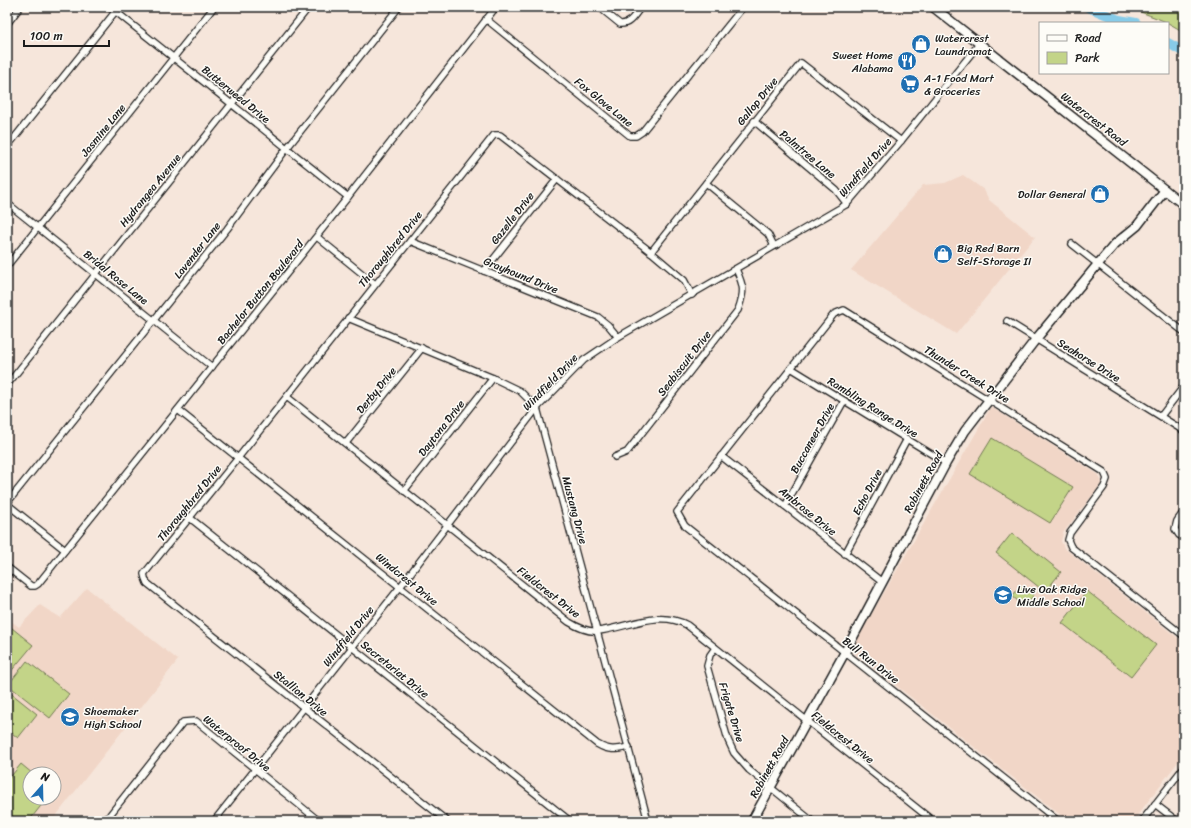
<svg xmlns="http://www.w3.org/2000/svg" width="1191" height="828" font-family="Sriracha,sans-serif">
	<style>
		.built { fill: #f1d6c7; fill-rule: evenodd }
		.green { fill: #c3d488; stroke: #707852 }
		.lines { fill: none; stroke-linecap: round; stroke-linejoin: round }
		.river { stroke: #87cbe8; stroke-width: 10 }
		.street-casing { stroke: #1c1c1c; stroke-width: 8 }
		.secondary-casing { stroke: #1c1c1c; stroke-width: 11 }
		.street { stroke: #fdfcf7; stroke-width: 5.5 }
		.secondary { stroke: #fdfcf7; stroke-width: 8 }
		.labels { text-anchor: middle; stroke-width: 3; stroke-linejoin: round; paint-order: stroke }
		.poi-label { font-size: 11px; fill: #1c1c1c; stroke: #fdfcf7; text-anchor: start }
		.street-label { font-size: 11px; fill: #1c1c1c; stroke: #fdfcf7 }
	</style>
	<rect width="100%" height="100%" fill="#f6e6db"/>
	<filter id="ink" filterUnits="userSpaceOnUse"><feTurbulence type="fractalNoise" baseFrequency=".025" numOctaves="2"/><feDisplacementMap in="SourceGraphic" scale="8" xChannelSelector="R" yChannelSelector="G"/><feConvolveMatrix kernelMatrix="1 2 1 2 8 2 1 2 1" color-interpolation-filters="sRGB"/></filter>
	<g filter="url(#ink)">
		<!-- built -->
		<g class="built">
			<path d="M963,175L984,190L989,200L1035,237L956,334L851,270L923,185L945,183Z"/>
			<path d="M991,407L1099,475L1101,484L1063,533L1061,541L1064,548L1184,643V754L1133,821H1068L851,650Z"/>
			<path d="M87,588L178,660L52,821H7V618L19,627L40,605L60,618ZM30,774H54V798H30Z"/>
		</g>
		<!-- green -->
		<g class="green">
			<path d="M1128,7H1184V33C1168,20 1146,15 1128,7Z"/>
			<path d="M992,438L1073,487L1050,523L970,474Z"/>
			<path d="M1012,533L1061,572L1045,592L996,553Z"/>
			<path d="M1021,586L1034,595L1024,606L1012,596Z"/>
			<path d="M1087,591L1156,645L1131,677L1062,623Z"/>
			<path d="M7,624L33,645L8,675L7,674Z"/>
			<path d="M27,661L69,694L50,718L8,685Z"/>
			<path d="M7,690L37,714L18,738L7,729Z"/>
			<path d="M21,764L33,774H30V798H47L29,821H7V781Z"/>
		</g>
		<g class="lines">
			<!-- river -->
			<g class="river">
				<path d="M1088,7L1119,20L1136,23"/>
				<path d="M1168,43L1184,52"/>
			</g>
			<defs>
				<g id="street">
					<path d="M110,7L348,197"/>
					<path d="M599,7L620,24C630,25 635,14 641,7"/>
					<path d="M486,19L630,136H636L642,132L743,7"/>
					<path d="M7,24L20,7"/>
					<path d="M754,121L836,190L847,204"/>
					<path d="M7,147L119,7"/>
					<path d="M706,183L768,234L774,246"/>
					<path d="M7,203L212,367"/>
					<path d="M317,237L375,284"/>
					<path d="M410,241L598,317L608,325L618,337"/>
					<path d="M1072,244L1184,332"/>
					<path d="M651,252L801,63L901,141"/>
					<path d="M7,266L214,7"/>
					<path d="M484,271L557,179"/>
					<path d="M348,318L493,378L520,391L537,408L648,821"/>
					<path d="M1007,321L1184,431"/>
					<path d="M791,368L946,463"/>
					<path d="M7,385L309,7"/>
					<path d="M287,397L569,622C577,627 588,632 598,631C628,628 658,609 687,625L933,821"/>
					<path d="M178,410L597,744C609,751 615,750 629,747"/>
					<path d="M1161,416L1184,386"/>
					<path d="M346,443L422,348"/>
					<path d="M721,456L882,582"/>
					<path d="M615,457L627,452L738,310C745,291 744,287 736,269"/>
					<path d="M404,491L493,378"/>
					<path d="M7,503L227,229L287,148L399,7"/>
					<path d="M7,504L65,550"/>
					<path d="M785,506L844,401"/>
					<path d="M1184,511L1177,521L1175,529L1179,535L1184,538"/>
					<path d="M190,518L570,821"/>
					<path d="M845,554L907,439"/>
					<path d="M7,567L31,586H35L38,584L348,197L496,7"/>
					<path d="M715,648L710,655L707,666L728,740L734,753L749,770L812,821"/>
					<path d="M1155,804L1177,821"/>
					<path d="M105,821L183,722L196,721L319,821"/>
					<path d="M214,821L400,587L537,408L584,360L618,337L847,204L901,141L979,44"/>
					<path d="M447,821L147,583L145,578L144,574L238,458L494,135H500L651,252L684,280L692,295"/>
					<path d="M1058,821L685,526L677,512L834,314L844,310L1104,472L1107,479L1104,487L1070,533L1068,540L1071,547L1184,636"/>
					<path d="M1142,821L1184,767"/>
				</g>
				<g id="secondary">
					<path d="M933,7L1184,205"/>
					<path d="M752,821L845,652L946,463L965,431L1036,339L1098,264L1115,244L1137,226L1165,190"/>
				</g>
			</defs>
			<!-- street casing -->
			<use href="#street" class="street-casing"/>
			<!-- secondary casing -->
			<use href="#secondary" class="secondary-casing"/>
			<!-- street -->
			<use href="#street" class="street"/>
			<!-- secondary -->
			<use href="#secondary" class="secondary"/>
		</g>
	</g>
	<!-- icons -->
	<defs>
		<symbol id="shop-disc" viewBox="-11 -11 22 22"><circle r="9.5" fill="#1f6fb2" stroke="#fdfcf7"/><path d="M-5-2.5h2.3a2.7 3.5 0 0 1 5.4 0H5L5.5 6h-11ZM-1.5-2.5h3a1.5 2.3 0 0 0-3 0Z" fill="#fff"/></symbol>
		<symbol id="restaurant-disc" viewBox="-11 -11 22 22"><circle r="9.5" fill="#1f6fb2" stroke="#fdfcf7"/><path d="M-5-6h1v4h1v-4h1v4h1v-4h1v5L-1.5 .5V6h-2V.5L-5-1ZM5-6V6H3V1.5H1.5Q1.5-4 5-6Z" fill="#fff"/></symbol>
		<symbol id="supermarket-disc" viewBox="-11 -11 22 22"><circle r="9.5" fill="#1f6fb2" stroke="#fdfcf7"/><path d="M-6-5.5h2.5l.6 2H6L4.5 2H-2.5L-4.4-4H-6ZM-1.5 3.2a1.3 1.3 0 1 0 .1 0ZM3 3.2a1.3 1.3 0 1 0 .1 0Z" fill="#fff"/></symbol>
		<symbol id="school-disc" viewBox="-11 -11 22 22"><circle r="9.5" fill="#1f6fb2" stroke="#fdfcf7"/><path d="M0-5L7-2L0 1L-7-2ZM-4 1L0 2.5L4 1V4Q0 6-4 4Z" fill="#fff"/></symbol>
	</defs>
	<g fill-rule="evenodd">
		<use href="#shop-disc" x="910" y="33" width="22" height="22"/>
		<use href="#restaurant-disc" x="896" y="50" width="22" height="22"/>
		<use href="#supermarket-disc" x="899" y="73" width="22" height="22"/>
		<use href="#shop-disc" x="1089" y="183" width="22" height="22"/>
		<use href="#shop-disc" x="932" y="243" width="22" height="22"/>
		<use href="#school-disc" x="992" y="584" width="22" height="22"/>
		<use href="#school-disc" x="59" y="706" width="22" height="22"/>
	</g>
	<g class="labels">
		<!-- poi labels -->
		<g class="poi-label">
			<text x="935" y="42">Watercrest<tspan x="935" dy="13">Laundromat</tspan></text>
			<text x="893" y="59" text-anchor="end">Sweet Home<tspan x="893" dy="13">Alabama</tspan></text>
			<text x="924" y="82">A-1 Food Mart<tspan x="924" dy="13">&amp; Groceries</tspan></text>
			<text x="1086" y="198" text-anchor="end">Dollar General</text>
			<text x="957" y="252">Big Red Barn<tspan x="957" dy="13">Self-Storage II</tspan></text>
			<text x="1017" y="593">Live Oak Ridge<tspan x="1017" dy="13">Middle School</tspan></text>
			<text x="84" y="715">Shoemaker<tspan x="84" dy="13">High School</tspan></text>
		</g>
		<!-- street labels -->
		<g class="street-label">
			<text transform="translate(236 94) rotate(39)" y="4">Butterweed Drive</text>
			<text transform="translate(757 101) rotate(-51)" y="4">Gallop Drive</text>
			<text transform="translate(604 102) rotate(39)" y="4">Fox Glove Lane</text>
			<text transform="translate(1094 119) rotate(38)" y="4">Watercrest Road</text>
			<text transform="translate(103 130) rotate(-51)" y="4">Jasmine Lane</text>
			<text transform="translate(808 154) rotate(40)" y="4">Palmtree Lane</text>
			<text transform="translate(865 167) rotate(-49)" y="4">Windfield Drive</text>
			<text transform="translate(150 190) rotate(-51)" y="4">Hydrangea Avenue</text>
			<text transform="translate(512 218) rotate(-52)" y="4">Gazelle Drive</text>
			<text transform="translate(390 249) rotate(-51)" y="4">Thoroughbred Drive</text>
			<text transform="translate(197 250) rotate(-52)" y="4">Lavender Lane</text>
			<text transform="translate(521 275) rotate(22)" y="4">Grayhound Drive</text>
			<text transform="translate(116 277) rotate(39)" y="4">Bridal Rose Lane</text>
			<text transform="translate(260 292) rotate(-51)" y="4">Bachelor Button Boulevard</text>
			<text transform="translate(1089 360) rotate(32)" y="4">Seahorse Drive</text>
			<text transform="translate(684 363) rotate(-52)" y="4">Seabiscuit Drive</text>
			<text transform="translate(967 374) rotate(32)" y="4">Thunder Creek Drive</text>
			<text transform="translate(550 382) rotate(-46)" y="4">Windfield Drive</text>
			<text transform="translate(376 390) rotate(-51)" y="4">Derby Drive</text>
			<text transform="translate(873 407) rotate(32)" y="4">Rambling Range Drive</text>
			<text transform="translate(441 428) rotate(-52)" y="4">Daytona Drive</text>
			<text transform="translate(812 438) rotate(-61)" y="4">Buccaneer Drive</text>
			<text transform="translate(923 482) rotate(-61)" y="4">Robinett Road</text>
			<text transform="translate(867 492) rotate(-62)" y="4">Echo Drive</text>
			<text transform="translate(189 503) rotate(-51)" y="4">Thoroughbred Drive</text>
			<text transform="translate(575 510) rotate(75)" y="4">Mustang Drive</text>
			<text transform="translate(808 511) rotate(39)" y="4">Ambrose Drive</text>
			<text transform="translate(407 579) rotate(39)" y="4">Windcrest Drive</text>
			<text transform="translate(549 592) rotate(38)" y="4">Fieldcrest Drive</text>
			<text transform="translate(348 636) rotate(-51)" y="4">Windfield Drive</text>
			<text transform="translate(871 660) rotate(38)" y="4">Bull Run Drive</text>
			<text transform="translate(395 669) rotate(39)" y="4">Secretariat Drive</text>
			<text transform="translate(301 693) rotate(39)" y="4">Stallion Drive</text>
			<text transform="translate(732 712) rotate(73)" y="4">Frigate Drive</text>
			<text transform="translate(843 737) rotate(39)" y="4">Fieldcrest Drive</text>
			<text transform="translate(237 743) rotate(39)" y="4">Waterproof Drive</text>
			<text transform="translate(769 767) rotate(-61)" y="4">Robinett Road</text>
		</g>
	</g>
	<!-- margin -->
	<rect width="1191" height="828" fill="none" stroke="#fdfcf7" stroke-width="24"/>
	<rect x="12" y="12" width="1167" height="804" fill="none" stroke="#1c1c1c" stroke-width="1.5" filter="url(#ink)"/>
	<!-- legend -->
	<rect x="1039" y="22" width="130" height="52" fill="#fdfcf7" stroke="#a3a29f"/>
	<rect x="1047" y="35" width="20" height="6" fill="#fdfcf7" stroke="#a3a29f"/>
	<text x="1075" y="42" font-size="12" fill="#1c1c1c">Road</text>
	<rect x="1047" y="52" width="20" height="12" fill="#c3d488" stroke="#a3a29f"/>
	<text x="1075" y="62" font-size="12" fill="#1c1c1c">Park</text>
	<!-- north arrow -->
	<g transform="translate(42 786) rotate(20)"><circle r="19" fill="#fdfcf7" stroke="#a3a29f"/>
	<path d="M0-3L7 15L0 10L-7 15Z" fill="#1f6fb2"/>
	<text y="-6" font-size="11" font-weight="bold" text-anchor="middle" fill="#1c1c1c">N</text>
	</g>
	<!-- scale -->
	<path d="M24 40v6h85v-6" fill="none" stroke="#1c1c1c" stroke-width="2"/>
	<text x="30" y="40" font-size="12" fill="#1c1c1c" stroke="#fdfcf7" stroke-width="3" paint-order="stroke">100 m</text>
</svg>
